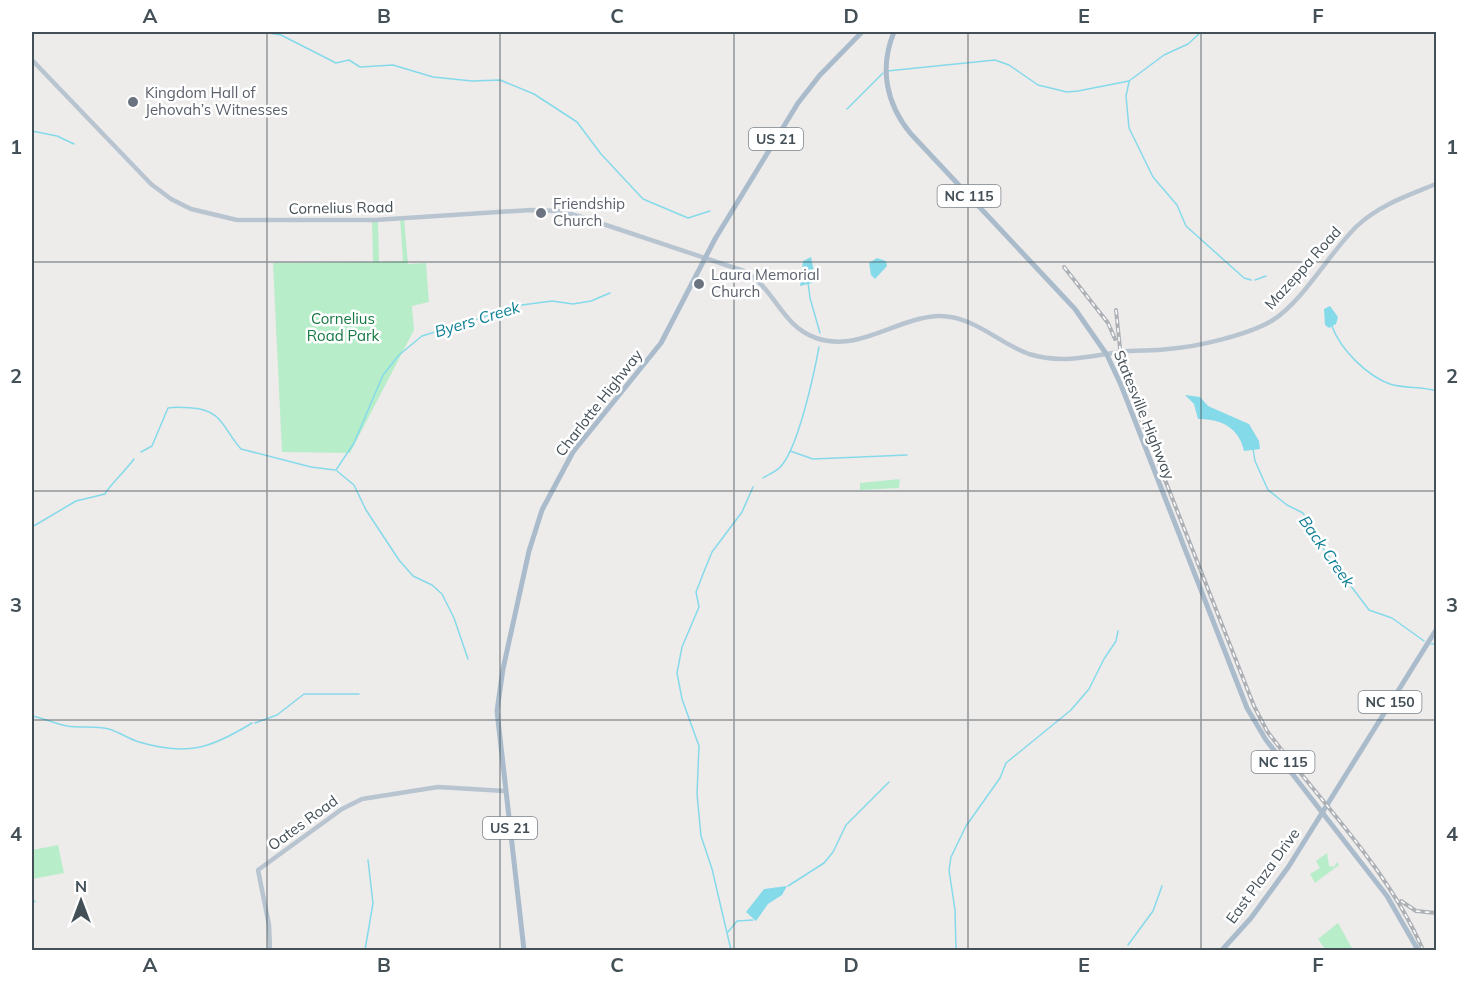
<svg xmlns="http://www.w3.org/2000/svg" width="1468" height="982" font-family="Mulish,sans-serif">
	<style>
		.green { fill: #b8edca }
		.water { fill: #85daea }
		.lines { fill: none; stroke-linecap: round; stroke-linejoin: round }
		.stream { stroke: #85daea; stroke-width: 1.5 }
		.secondary { stroke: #b8c5d0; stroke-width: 4.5 }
		.primary { stroke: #aabccb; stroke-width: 5 }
		.rail-casing { stroke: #adb1b6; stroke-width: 4 }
		.rail { stroke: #fff; stroke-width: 1.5; stroke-dasharray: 4.5; stroke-linecap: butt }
		.grid { fill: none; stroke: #445058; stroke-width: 1.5; stroke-opacity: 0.55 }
		.worship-dot { fill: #6b7280; stroke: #fff; stroke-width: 2 }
		.labels { text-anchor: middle; stroke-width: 5; stroke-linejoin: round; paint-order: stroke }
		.shield { fill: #fff; stroke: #7c848a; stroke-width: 1.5 }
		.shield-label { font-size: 14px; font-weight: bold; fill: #445058 }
		.worship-label { font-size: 15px; fill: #5b616d; stroke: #fff; text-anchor: start }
		.street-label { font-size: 15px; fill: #445058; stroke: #fff }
		.park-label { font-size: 15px; fill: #167842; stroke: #fff }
		.water-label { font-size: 16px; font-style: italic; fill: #0d7e94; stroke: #fff }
		.neatline { fill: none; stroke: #445058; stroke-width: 2 }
		.grid-label { font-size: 20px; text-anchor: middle; font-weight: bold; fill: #445058 }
	</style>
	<rect width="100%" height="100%" fill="#eeebeb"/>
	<!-- green -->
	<g class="green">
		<path d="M400,218H404L408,264L426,263L429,302L412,306L414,330L350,453L282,452L273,263L373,262L372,220L378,221L379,262L403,261Z"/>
		<path d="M900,479L899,488L860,490V483Z"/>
		<path d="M58,845L64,873L32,879V850Z"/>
		<path d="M1327,853L1329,866L1334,867L1337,862L1339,865L1315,883L1310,874L1320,868L1316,861Z"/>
		<path d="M1338,923L1353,950H1326L1318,939Z"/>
	</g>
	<!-- water -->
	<g class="water">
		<path d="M811,257L816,282L800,286L803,261Z"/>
		<path d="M877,258L886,261L887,266L875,279L871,275L869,263Z"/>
		<path d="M1330,306L1338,317L1336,324L1329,328L1325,325L1324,309Z"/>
		<path d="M1185,395L1200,397L1208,406L1249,424L1259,441L1260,449L1244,451C1239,428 1222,419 1198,419L1194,404Z"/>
		<path d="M787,886L782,895L768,904L756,921L746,912L764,889Z"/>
	</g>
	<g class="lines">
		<!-- stream -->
		<g class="stream">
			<path d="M262,32L281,35L336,63L349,60L360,67L393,65L433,77L472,81L500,80L534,94L577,122L601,154L643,199L688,218L710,211"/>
			<path d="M887,71L995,60L1009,65L1038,85L1067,92L1078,91L1129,81L1164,55L1188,44L1201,32"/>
			<path d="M1129,82L1126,96L1129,128L1153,177L1177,205L1186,226L1244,278L1251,280"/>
			<path d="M847,109L883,73"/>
			<path d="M32,131L57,136L74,144"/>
			<path d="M1255,280L1266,276"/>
			<path d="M808,282L810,298L820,333"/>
			<path d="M1332,326C1340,349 1367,376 1390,384C1406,389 1421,386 1436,391"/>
			<path d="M1253,449L1255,461L1268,490L1287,505L1303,513L1326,553L1369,610L1392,618L1424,641"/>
			<path d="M790,451L813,459L907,455"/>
			<path d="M141,452L152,446L168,408C177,406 184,408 192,408C223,410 223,429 241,449L311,467L335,470"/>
			<path d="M336,470L354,443L383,375L399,355L422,336L522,305L552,301L573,304L591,301L610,293"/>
			<path d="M337,471L354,485L366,510L399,560L413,576L432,585L442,594L454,618L468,659"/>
			<path d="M763,478C769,474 778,471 782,465C799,444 814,374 819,347"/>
			<path d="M32,527L76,501L105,494C108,487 127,469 134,459"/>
			<path d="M1431,644H1436"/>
			<path d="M32,716C44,718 55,724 67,726C81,728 96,726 109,729C119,732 129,739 139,742C187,756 210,749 252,723"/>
			<path d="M255,723L277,715L304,694H359"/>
			<path d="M788,886L824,863L833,852L846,825L889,782"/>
			<path d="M32,904L35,901"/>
			<path d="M728,932L737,921L753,920"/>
			<path d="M1128,945L1153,911L1162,886"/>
			<path d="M365,950L373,903L368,860"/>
			<path d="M731,950L712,869L701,836L697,794L699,746L682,699L677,673L682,647L699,607L696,592L705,569L712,552L742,512L753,487"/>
			<path d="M956,950L955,910L949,870L951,857L966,826L1000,778L1006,763L1071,710L1089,689L1104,659L1116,641L1118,631"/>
		</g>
		<!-- secondary -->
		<g class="secondary">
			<path d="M32,60L151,184L171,199L191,209L237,220H375L531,210L558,211L582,217L744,271C775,288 781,326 816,338C859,353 896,318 938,316C973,315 998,343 1029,354C1064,365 1093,355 1128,351C1141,350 1155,351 1168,349C1196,347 1249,335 1273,320C1303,301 1330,252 1357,226C1379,205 1409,195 1436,184"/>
			<path d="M270,950L269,925L258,870L342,809L362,799L438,787L505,791"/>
		</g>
		<!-- primary -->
		<g class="primary">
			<path d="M894,32C879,68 886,104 911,134L1075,309L1107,355L1121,385L1247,708L1266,740L1387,896L1418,950"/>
			<path d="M524,950L497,711L503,669L529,551L542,510L573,452L661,343L715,239L798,103L820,75L862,32"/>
			<path d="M1222,950L1251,918L1289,866L1436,630"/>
		</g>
		<defs>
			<g id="rail">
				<path d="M1064,267L1108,323L1115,339"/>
				<path d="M1116,310L1121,358L1125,375"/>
				<path d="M1121,368L1254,706L1267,731C1321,802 1388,869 1423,950"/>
				<path d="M1401,901L1416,911L1436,913"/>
			</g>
		</defs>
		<!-- rail casing -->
		<use href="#rail" class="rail-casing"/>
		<!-- rail -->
		<use href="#rail" class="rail"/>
	</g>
	<!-- grid -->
	<path class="grid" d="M267,32V950M500,32V950M734,32V950M968,32V950M1201,32V950M32,262H1436M32,491H1436M32,720H1436"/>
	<!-- markers -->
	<g class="worship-dot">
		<circle cx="133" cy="102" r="6"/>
		<circle cx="541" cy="213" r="6"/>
		<circle cx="699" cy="284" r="6"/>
	</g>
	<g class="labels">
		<!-- shield labels -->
		<g class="shield">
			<rect x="749" y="128" width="54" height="22" rx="4.5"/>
			<rect x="937.5" y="185" width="63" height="22" rx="4.5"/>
			<rect x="1358.5" y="691" width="63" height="22" rx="4.5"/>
			<rect x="1251.5" y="751" width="63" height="22" rx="4.5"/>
			<rect x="483" y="817" width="54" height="22" rx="4.5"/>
		</g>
		<g class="shield-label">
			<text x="776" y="144">US 21</text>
			<text x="969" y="201">NC 115</text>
			<text x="1390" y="707">NC 150</text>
			<text x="1283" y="767">NC 115</text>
			<text x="510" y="833">US 21</text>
		</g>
		<!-- worship labels -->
		<g class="worship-label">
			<text x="145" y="98">Kingdom Hall of<tspan x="145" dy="17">Jehovah’s Witnesses</tspan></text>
			<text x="553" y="209">Friendship<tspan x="553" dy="17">Church</tspan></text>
			<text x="711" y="280">Laura Memorial<tspan x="711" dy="17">Church</tspan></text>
		</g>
		<!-- street labels -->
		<g class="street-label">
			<text transform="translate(341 208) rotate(-1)" y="5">Cornelius Road</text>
			<text transform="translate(1303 268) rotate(-48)" y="5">Mazeppa Road</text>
			<text transform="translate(599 403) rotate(-52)" y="5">Charlotte Highway</text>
			<text transform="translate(1144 415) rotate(68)" y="5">Statesville Highway</text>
			<text transform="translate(303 823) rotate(-36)" y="5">Oates Road</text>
			<text transform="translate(1263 876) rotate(-54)" y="5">East Plaza Drive</text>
		</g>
		<!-- park labels -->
		<g class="park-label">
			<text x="343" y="324">Cornelius<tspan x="343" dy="17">Road Park</tspan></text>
		</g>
		<!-- water labels -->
		<g class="water-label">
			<text transform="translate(477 319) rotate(-17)" y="6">Byers Creek</text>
			<text transform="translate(1327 551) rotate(55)" y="6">Back Creek</text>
		</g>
	</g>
	<!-- border -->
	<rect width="1468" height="982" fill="none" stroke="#ffffff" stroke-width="66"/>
	<!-- north arrow -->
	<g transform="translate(81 901)" stroke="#ffffff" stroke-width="4.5" paint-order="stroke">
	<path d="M0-4.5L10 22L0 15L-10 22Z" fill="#445058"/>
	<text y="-9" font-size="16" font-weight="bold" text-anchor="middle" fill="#445058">N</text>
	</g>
	<rect x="33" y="33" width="1402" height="916" class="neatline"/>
	<g class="grid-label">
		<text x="150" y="23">A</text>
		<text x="384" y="23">B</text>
		<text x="617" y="23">C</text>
		<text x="851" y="23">D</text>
		<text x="1084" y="23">E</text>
		<text x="1318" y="23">F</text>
		<text x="16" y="154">1</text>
		<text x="1452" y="154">1</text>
		<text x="16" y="383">2</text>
		<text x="1452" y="383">2</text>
		<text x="16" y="612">3</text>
		<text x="1452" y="612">3</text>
		<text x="16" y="841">4</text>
		<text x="1452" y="841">4</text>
		<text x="150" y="972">A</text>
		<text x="384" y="972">B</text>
		<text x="617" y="972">C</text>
		<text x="851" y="972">D</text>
		<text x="1084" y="972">E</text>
		<text x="1318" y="972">F</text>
	</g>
</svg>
